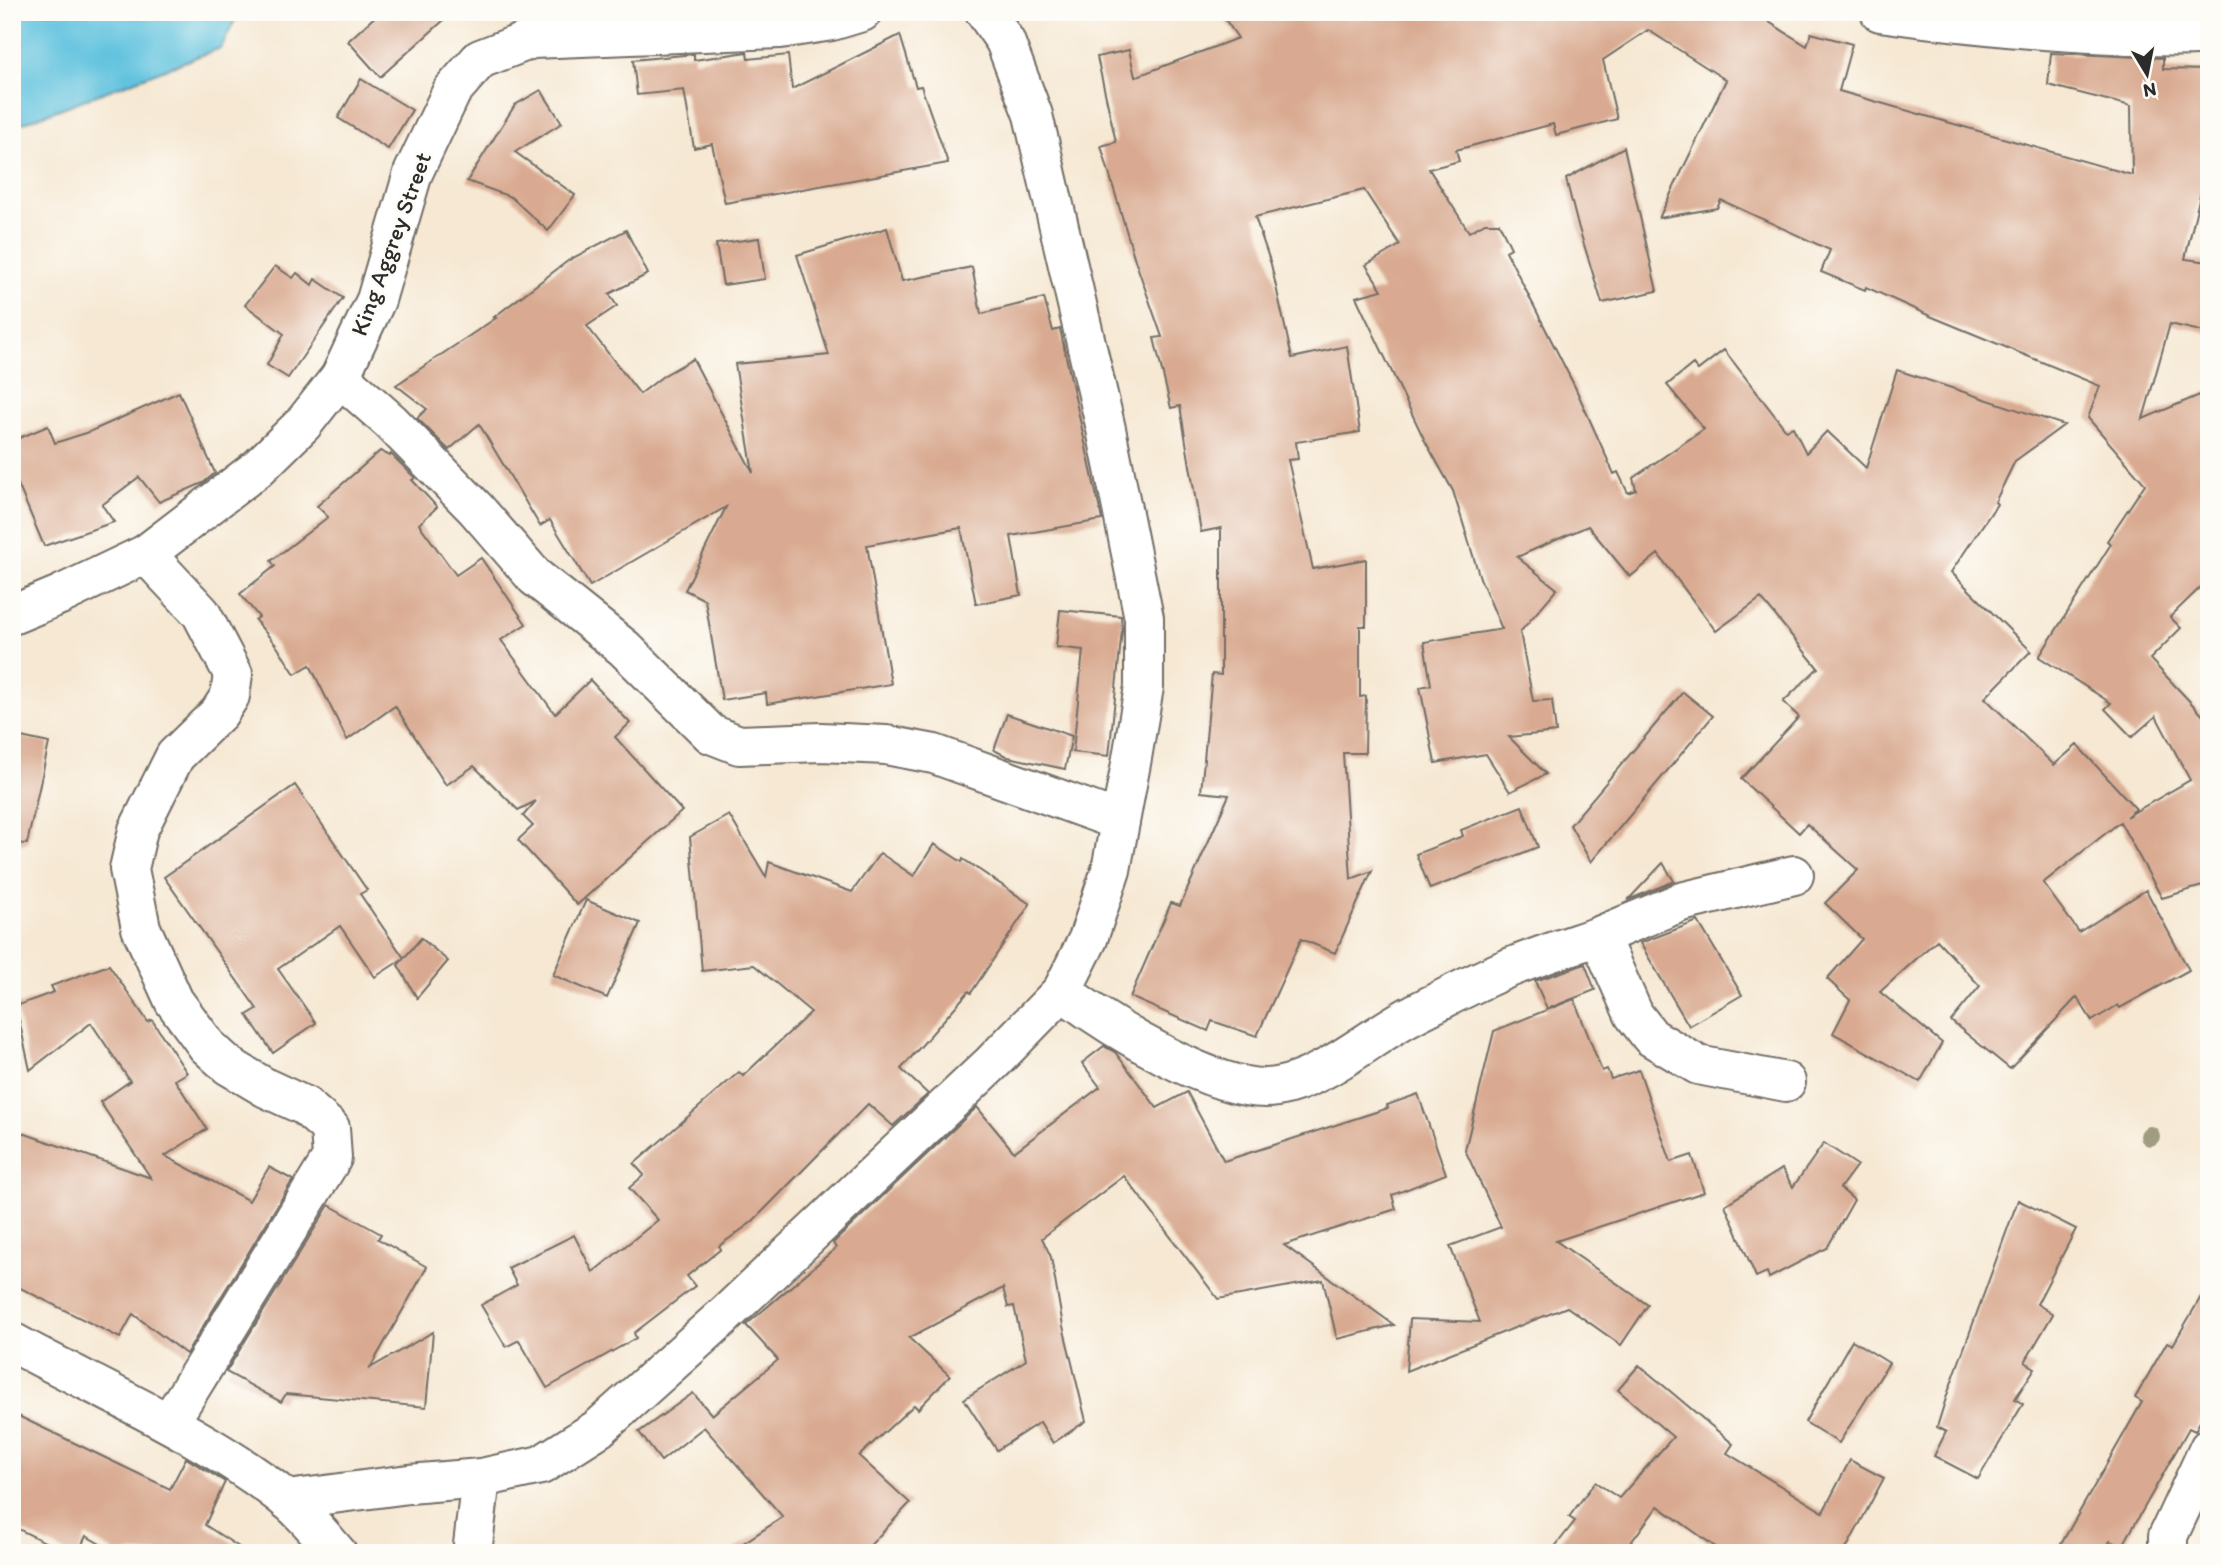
<svg xmlns="http://www.w3.org/2000/svg" width="2221" height="1565" font-family="Itim,sans-serif">
	<style>
		.water { fill: #60c2de; stroke: #467684; stroke-width: 2 }
		.building { fill: #d9aa91; fill-rule: evenodd }
		.lines { fill: none; stroke-linecap: round; stroke-linejoin: round }
		.minor-casing { stroke: #726d66; stroke-width: 42 }
		.minor { stroke: #fff; stroke-width: 38 }
		.tree { fill: #9f9c81 }
		.labels { text-anchor: middle; stroke-width: 6; stroke-linejoin: round; paint-order: stroke }
		.street-label { font-size: 24px; fill: #2b2b2b; stroke: #fdfcf7 }
	</style>
	<rect width="100%" height="100%" fill="#fdfcf7"/>
	<filter id="ink" filterUnits="userSpaceOnUse"><feTurbulence type="fractalNoise" baseFrequency=".0143" numOctaves="2"/><feDisplacementMap in="SourceGraphic" scale="14" xChannelSelector="R" yChannelSelector="G"/><feConvolveMatrix kernelMatrix="1 2 1 2 8 2 1 2 1" color-interpolation-filters="sRGB"/></filter>
	<filter id="wash" filterUnits="userSpaceOnUse"><feTurbulence type="fractalNoise" baseFrequency=".00686" numOctaves="4" result="noise"/><feDisplacementMap in="SourceGraphic" scale="28" xChannelSelector="R" yChannelSelector="G"/><feGaussianBlur stdDeviation="1.57" result="paint"/><feColorMatrix in="noise" values="0 0 0 0 0 0 0 0 0 0 0 0 0 0 0 0 0 1.4 0 .05"/><feComposite in="paint" operator="in"/></filter>
	<g filter="url(#wash)">
		<rect width="100%" height="100%" fill="#f6e8d3"/>
		<!-- water -->
		<path class="water" d="M12,12H239L221,48L12,127Z"/>
		<g id="blocks">
			<!-- building -->
			<g class="building">
				<path d="M380,12H453L380,77L348,41Z"/>
				<path d="M1220,12H1753L1807,46L1811,33L1852,44L1839,91L2132,175L2131,106L2048,85L2051,53L2163,58V69L2209,70V157L2185,259L2209,262V333L2170,324L2143,419L2209,391V579L2170,617L2181,628L2150,659L2209,722V884L2162,898L2120,822L2043,883L2079,932L2146,890L2189,970L2120,1008L2118,1005L2092,1021L2077,997L2010,1069L1951,1021L1980,986L1937,940L1880,992L1942,1043L1920,1082L1833,1033L1850,1000L1827,979L1862,939L1825,903L1858,870L1807,824L1799,833L1741,779L1799,717L1783,702L1818,668L1761,598L1716,631L1658,554L1630,577L1588,526L1517,557L1557,589L1520,632L1533,701L1552,700L1556,732L1509,737L1546,774L1510,792L1486,754L1435,763L1420,687L1431,685L1424,642L1502,629L1480,578L1453,491L1424,439L1356,297L1382,290L1366,265L1400,245L1364,190L1255,217L1271,264L1292,358L1347,346L1360,432L1296,442L1298,459L1288,460L1313,569L1366,559V626H1360V697L1366,696L1365,753H1343L1351,879L1372,871L1335,953L1301,939L1257,1036L1212,1021L1208,1031L1130,997L1171,903L1180,906L1229,795L1201,792L1212,674L1221,675V528L1201,532L1180,406L1171,408L1154,338L1162,337L1135,260L1101,146L1116,142L1097,57L1129,50L1135,77L1238,38ZM1648,30L1726,80L1659,218L1717,208L1721,200L1830,250L1821,272L1865,290L1866,287L1930,316L2100,386L2088,418L2145,484L2107,541L2111,544L2039,657L2111,703L2105,709L2132,737L2156,716L2190,780L2126,817L2136,809L2077,745L2054,765L1985,698L2031,651L1951,572L1997,504L1995,502L2015,461L2064,425L1897,370L1866,468L1827,431L1806,453L1793,427L1786,430L1724,350L1698,370L1693,364L1667,385L1704,429L1633,478L1636,490L1628,493L1618,472L1614,474L1575,387L1506,251L1511,248L1499,223H1485L1469,232L1429,169L1459,161L1456,150L1553,124L1556,135L1617,119L1603,60Z"/>
				<path d="M900,35L916,87L921,86L948,163L725,203L712,144L694,148L684,90L637,95L633,60L694,54V60L747,52L748,59L788,55L792,89Z"/>
				<path d="M361,79L412,110L388,149L338,118Z"/>
				<path d="M541,90L562,123L515,152L575,195L548,231L511,197L467,181L515,105Z"/>
				<path d="M1624,147L1657,291L1602,303L1577,222L1566,179Z"/>
				<path d="M887,228L902,281L972,267L981,314L1044,298L1053,331L1060,329L1102,520L1011,536L1021,595L976,604L961,528L867,545L891,684L767,704L766,693L722,700L705,600L685,590L726,507L590,586L550,520L540,526L479,424L449,450L417,418L427,409L396,385L496,318L494,317L569,260L626,230L648,274L609,294L617,306L587,326L640,394L663,376L693,359L753,473L735,364L829,355L797,255Z"/>
				<path d="M759,238L765,279L723,285L716,244Z"/>
				<path d="M275,266L293,278L297,273L312,285L315,279L343,298L288,378L267,365L284,334L245,305Z"/>
				<path d="M179,392L215,473L203,483L159,502L139,477L102,505L114,522L44,546L12,470V441L48,426L55,443L89,432Z"/>
				<path d="M380,451L390,456L391,454L415,478L412,480L437,507L419,524L456,575L481,558L526,624L501,640L555,714L590,680L630,723L615,737L682,811L577,905L518,840L533,826L523,816L536,801L518,810L474,766L446,785L395,706L347,740L310,665L295,674L276,645L255,620L259,617L240,594L275,566L271,561L328,517L317,506Z"/>
				<path d="M1060,610L1121,616L1122,630L1109,756L1073,752L1083,650L1056,647Z"/>
				<path d="M1683,692L1713,716L1591,862L1570,825Z"/>
				<path d="M1007,714L1072,736L1065,769L1008,757L994,750Z"/>
				<path d="M12,735L49,743L27,844L12,843Z"/>
				<path d="M295,785L367,890L360,894L404,958L375,977L340,926L278,969L316,1023L273,1053L247,1015L257,1009L164,877Z"/>
				<path d="M1522,806L1538,847L1430,889L1416,854L1463,836L1461,830Z"/>
				<path d="M729,815L766,877L769,862L852,892L880,853L914,876L934,844L962,862L963,859L1030,904L971,993L969,991L901,1069L928,1094L893,1126L868,1104L752,1222L719,1246L721,1249L687,1276L695,1286L634,1333L636,1338L547,1388L519,1340L506,1347L481,1305L517,1285L508,1268L574,1235L593,1272L658,1220L629,1188L644,1175L634,1164L739,1072L743,1076L811,1012L754,965L702,971L690,837Z"/>
				<path d="M1663,863L1674,881L1628,900Z"/>
				<path d="M586,900L640,923L607,998L553,975Z"/>
				<path d="M1698,921L1742,995L1689,1026L1640,943Z"/>
				<path d="M421,938L448,961L417,998L398,965Z"/>
				<path d="M1585,964L1595,990L1547,1009L1535,981Z"/>
				<path d="M109,965L148,1022L152,1020L187,1073L175,1080L207,1129L165,1156L249,1201L269,1167L293,1180L186,1354L133,1314L120,1338L12,1284V1154L20,1132L151,1178L100,1102L130,1081L91,1023L30,1070L16,1006L54,992L51,986Z"/>
				<path d="M1574,999L1602,1071L1607,1069L1611,1079L1639,1070L1671,1162L1692,1155L1704,1192L1556,1241L1648,1305L1621,1345L1567,1307L1406,1371L1410,1319L1480,1322L1450,1246L1501,1227L1465,1150L1494,1031Z"/>
				<path d="M1104,1046L1115,1052L1157,1108L1187,1092L1224,1161L1388,1108L1387,1105L1418,1094L1446,1174L1392,1195L1396,1209L1284,1245L1394,1325L1337,1339L1323,1280L1218,1299L1124,1176L1042,1238L1051,1257L1063,1326L1086,1421L1053,1443L1040,1422L997,1450L964,1399L1026,1360L1014,1306L1008,1307L1003,1288L909,1338L950,1376L918,1409L914,1405L859,1456L910,1503L863,1553H728L783,1517L704,1427L661,1461L639,1432L693,1393L712,1415L778,1360L746,1325L836,1248L833,1243L977,1107L1014,1152L1100,1087L1082,1063Z"/>
				<path d="M1824,1143L1857,1165L1840,1188L1854,1200L1827,1248L1769,1278L1767,1272L1756,1277L1725,1205L1782,1169L1793,1187Z"/>
				<path d="M2018,1200L2076,1229L2037,1304L2053,1314L2025,1362L2035,1368L2015,1399L2023,1404L1978,1479L1934,1456L1946,1432L1937,1427L1947,1395Z"/>
				<path d="M329,1205L381,1234L378,1239L427,1267L370,1368L433,1332L426,1407L286,1394L281,1402L226,1372Z"/>
				<path d="M2209,1283V1405L2195,1431L2189,1428L2122,1547L2110,1541L2104,1553H2056L2142,1402L2135,1398L2167,1342L2173,1345Z"/>
				<path d="M1852,1340L1889,1363L1839,1443L1805,1422Z"/>
				<path d="M1639,1365L1733,1444L1727,1453L1823,1512L1850,1460L1884,1478L1844,1553H1724L1658,1506L1623,1553H1550L1575,1521L1569,1517L1595,1482L1619,1498L1673,1437L1618,1390Z"/>
				<path d="M12,1413L170,1489L186,1458L225,1482L205,1525L248,1553H116L86,1536L78,1553H67L12,1526Z"/>
			</g>
		</g>
	</g>
	<g filter="url(#ink)">
		<use href="#blocks" fill-opacity="0" stroke="#726d66" stroke-width="2"/>
		<g class="lines">
			<defs>
				<g id="minor">
					<path d="M1880,12C1957,23 2034,31 2112,34C2144,36 2176,38 2209,35"/>
					<path d="M340,377L391,422L476,509L535,577L624,648L711,734L739,745L821,742L886,745L934,754L1120,821"/>
					<path d="M146,554L201,613L233,674L230,696L219,713L175,756L138,830L129,869L141,928L174,1001L207,1046L229,1066L266,1088L305,1106L330,1128L332,1158L169,1423"/>
					<path d="M12,615L60,595L146,554L258,468L303,424L340,377L376,300L413,173L452,91L480,59L532,39L780,29L832,21L862,12"/>
					<path d="M1599,936L1681,902L1794,875"/>
					<path d="M1062,991C1107,1025 1220,1097 1277,1087C1321,1080 1369,1038 1408,1017C1439,1001 1471,984 1504,970C1535,957 1567,947 1599,936L1634,1015L1651,1037L1698,1065L1786,1082"/>
					<path d="M12,1342C104,1392 203,1433 286,1499C305,1514 321,1535 337,1553"/>
					<path d="M287,1500L409,1484L481,1478L541,1465L599,1428L725,1315L992,1063L1062,991L1088,939L1111,870L1132,758L1144,687V618L1106,429L1033,115L1005,41L985,12"/>
					<path d="M472,1553L481,1478"/>
					<path d="M2168,1553V1536L2209,1448"/>
				</g>
			</defs>
			<!-- minor casing -->
			<use href="#minor" class="minor-casing"/>
			<!-- minor -->
			<use href="#minor" class="minor"/>
		</g>
		<!-- trees -->
		<circle class="tree" cx="2150" cy="1136" r="10"/>
	</g>
	<g class="labels">
		<!-- street labels -->
		<g class="street-label">
			<text transform="translate(391 244) rotate(-70)" y="8">King Aggrey Street</text>
		</g>
	</g>
	<!-- margin -->
	<rect width="2221" height="1565" fill="none" stroke="#fdfcf7" stroke-width="42"/>
	<!-- north arrow -->
	<g transform="translate(2147 74) rotate(170)" stroke="#fdfcf7" stroke-width="5" paint-order="stroke">
	<path d="M0-5L12 26L0 18L-12 26Z" fill="#2b2b2b"/>
	<text y="-10" font-size="19" font-weight="bold" text-anchor="middle" fill="#2b2b2b">N</text>
	</g>
</svg>
